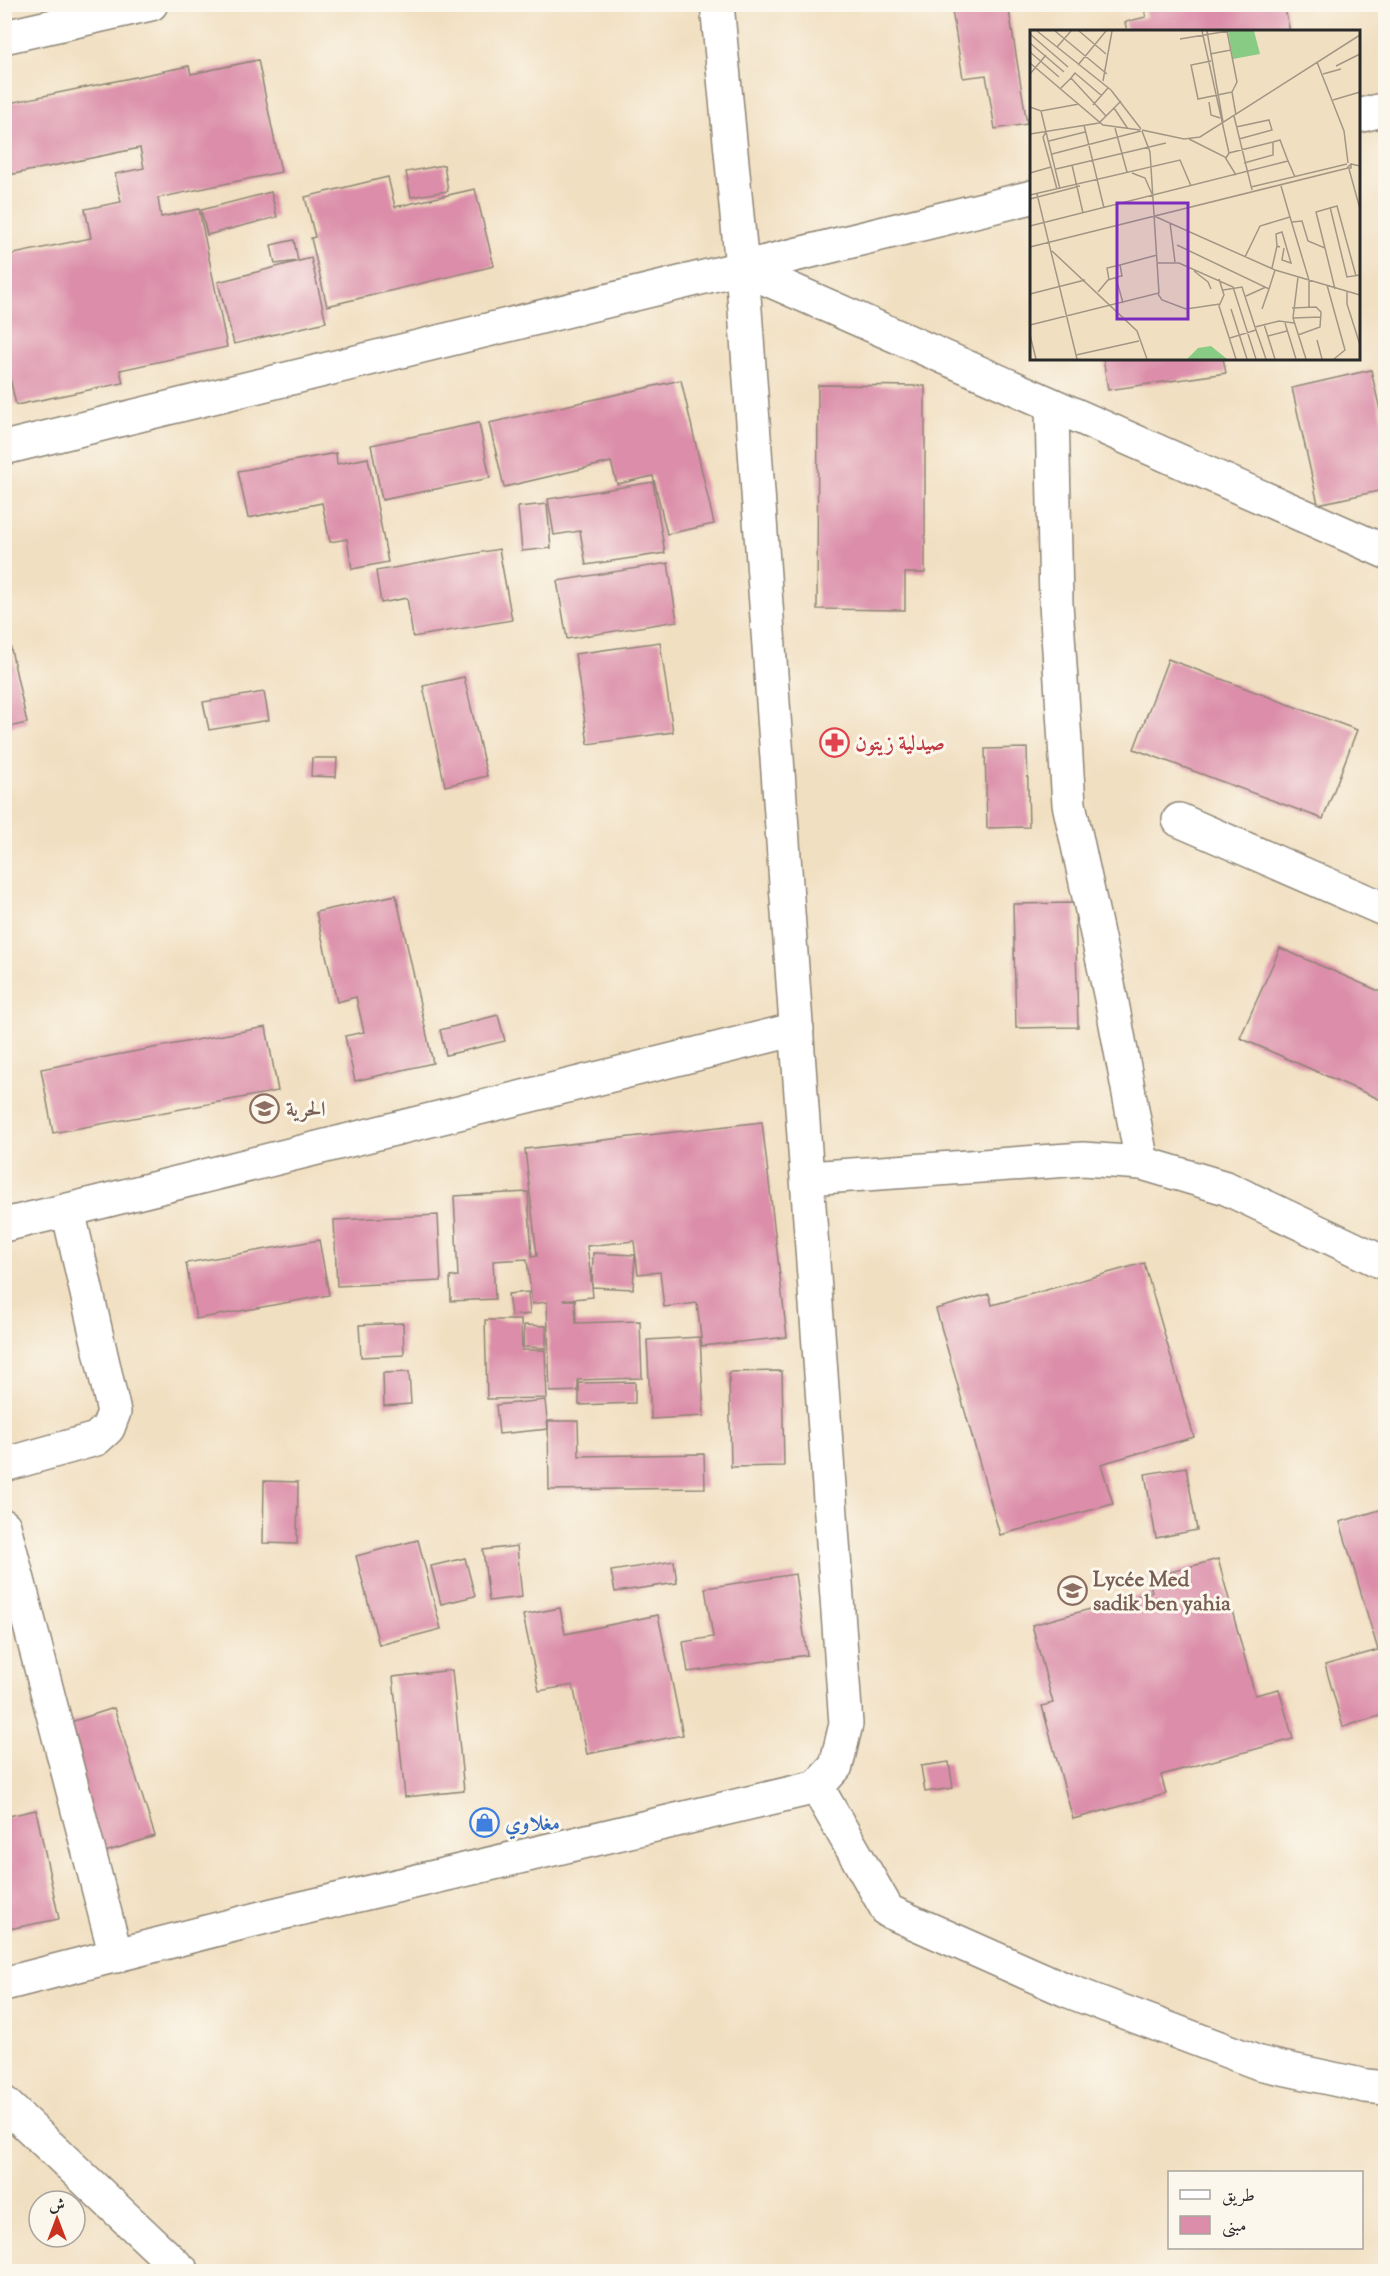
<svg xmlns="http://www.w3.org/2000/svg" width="1390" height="2276" font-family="'Sorts Mill Goudy',Amiri,serif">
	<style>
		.building { fill: #db8da9 }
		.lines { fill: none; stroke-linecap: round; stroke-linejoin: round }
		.minor-casing { stroke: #8e8576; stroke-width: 36 }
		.tertiary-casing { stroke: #8e8576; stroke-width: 36 }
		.primary-casing { stroke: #8e8576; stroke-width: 36 }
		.minor { stroke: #fff; stroke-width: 33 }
		.tertiary { stroke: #fff; stroke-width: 33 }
		.primary { stroke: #fff; stroke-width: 33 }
		.labels { text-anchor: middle; stroke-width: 6; stroke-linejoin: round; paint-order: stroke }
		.health-label { font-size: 21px; font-weight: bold; fill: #be3a42; stroke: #fbf7ec; text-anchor: start }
		.education-label { font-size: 21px; font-weight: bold; fill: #785e54; stroke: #fbf7ec; text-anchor: start }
		.shop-label { font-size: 21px; font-weight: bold; fill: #366cbe; stroke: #fbf7ec; text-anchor: start }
		.inset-road { fill: none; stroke: #a29785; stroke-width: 1.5 }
		.view { fill: #7b2cbf; fill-opacity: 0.15; stroke: #7b2cbf; stroke-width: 3 }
		.inset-edge { fill: none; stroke: #2b2b2b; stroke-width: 3 }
	</style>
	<rect width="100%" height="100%" fill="#fbf7ec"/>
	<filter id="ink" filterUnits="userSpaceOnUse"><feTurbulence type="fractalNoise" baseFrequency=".0167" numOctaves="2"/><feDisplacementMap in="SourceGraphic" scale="12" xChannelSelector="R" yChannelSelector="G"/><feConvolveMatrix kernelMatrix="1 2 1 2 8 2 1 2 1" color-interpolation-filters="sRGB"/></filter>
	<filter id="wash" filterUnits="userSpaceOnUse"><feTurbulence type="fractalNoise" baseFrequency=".008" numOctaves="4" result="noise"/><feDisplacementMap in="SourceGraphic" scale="24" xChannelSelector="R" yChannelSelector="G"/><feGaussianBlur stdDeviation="1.35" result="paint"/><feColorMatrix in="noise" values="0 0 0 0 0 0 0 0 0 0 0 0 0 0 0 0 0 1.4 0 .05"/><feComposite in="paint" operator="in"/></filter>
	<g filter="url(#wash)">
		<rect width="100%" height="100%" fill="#f1dfc1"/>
		<g id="blocks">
			<!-- building -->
			<g class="building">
				<path d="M951,4H1008L1027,124L995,129L986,75L963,78Z"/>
				<path d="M1143,4H1284L1290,32H1127L1125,22L1146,17Z"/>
				<path d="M258,60L281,172L158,198L161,217L199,209L227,347L120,370L123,383L16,405L4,352V256L91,238L85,209L121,202L115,174L144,168L140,148L4,176V104L189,66L191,74Z"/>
				<path d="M444,165L448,191L411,197L406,172Z"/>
				<path d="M388,177L395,207L475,189L494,266L327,306L311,238L315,237L305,197Z"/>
				<path d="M271,192L277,217L207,235L201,210Z"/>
				<path d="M294,240L298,261L275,264L271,245Z"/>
				<path d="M311,258L326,322L234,344L218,282Z"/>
				<path d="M1103,358H1223L1226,373L1108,390Z"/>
				<path d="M1371,370L1386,437V495L1383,490L1318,504L1292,388Z"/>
				<path d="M681,380L714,524L667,534L653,476L617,484L611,462L504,487L489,423Z"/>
				<path d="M818,385L925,386V573H905V610L817,609Z"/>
				<path d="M479,423L490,478L382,500L371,445Z"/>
				<path d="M336,453L337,464L368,458L388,562L352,569L347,539L330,542L322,503L248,518L238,471Z"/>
				<path d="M653,482L665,553L586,565L580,531L554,535L548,499Z"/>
				<path d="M547,504L551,548L522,551L518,507Z"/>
				<path d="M499,549L512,620L413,637L407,598L381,603L376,571Z"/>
				<path d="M668,563L677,621L567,639L557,581Z"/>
				<path d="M4,617L27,723L4,728Z"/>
				<path d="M660,642L673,732L588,744L575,654Z"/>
				<path d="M1168,659L1357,730L1323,819L1134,749Z"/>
				<path d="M464,677L487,776L445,786L423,686Z"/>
				<path d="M264,692L269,720L209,730L203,702Z"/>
				<path d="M1027,748L1029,827L987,828L985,749Z"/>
				<path d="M312,758H337L336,777L311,776Z"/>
				<path d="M396,895L433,1063L355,1081L345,1036L364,1032L356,997L337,1002L316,912Z"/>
				<path d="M1075,903L1078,1027L1016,1028L1013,904Z"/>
				<path d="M1280,948L1386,994V1102L1240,1038Z"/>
				<path d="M498,1015L505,1041L446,1055L440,1030Z"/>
				<path d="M266,1027L278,1091L53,1133L41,1069Z"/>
				<path d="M762,1122L787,1337L702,1346L697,1303L664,1307L660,1272L638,1274L634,1241L587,1246L592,1287L593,1253L635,1255L633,1289L592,1287L593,1297L563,1300H575L576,1323L640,1321L642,1378L578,1380V1391L550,1392L547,1302L532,1304L527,1259L493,1261L495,1299L451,1301L450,1277L458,1276L454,1196L528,1192L532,1257L537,1256L525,1149Z"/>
				<path d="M438,1215L441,1281L337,1286L334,1220Z"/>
				<path d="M319,1240L329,1295L196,1319L186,1263Z"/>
				<path d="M1144,1263L1194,1437L1101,1464L1113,1504L1000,1535L936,1309L989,1294L992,1305Z"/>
				<path d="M528,1292L530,1314L511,1316L508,1294Z"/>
				<path d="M485,1320H521L522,1350H545L547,1398L487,1399Z"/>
				<path d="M403,1323L404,1355L361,1357L359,1325Z"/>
				<path d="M524,1325L546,1326V1348L523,1347Z"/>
				<path d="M700,1337L704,1416L651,1419L647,1340Z"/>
				<path d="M782,1371L784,1466L731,1467L729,1372Z"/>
				<path d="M409,1372L411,1404L384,1406L383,1373Z"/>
				<path d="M635,1382V1403L579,1405V1383Z"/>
				<path d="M545,1400L548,1429L499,1434L496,1405Z"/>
				<path d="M548,1421H578L579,1456L704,1454L705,1488L549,1490Z"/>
				<path d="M1186,1467L1197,1530L1156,1538L1145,1474Z"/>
				<path d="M264,1481L298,1482L297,1544L263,1543Z"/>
				<path d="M1386,1508V1714L1343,1727L1325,1665L1378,1650L1340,1522Z"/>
				<path d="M418,1540L441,1629L379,1645L356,1556Z"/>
				<path d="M517,1546L522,1597L489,1601L483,1550Z"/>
				<path d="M465,1558L475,1596L441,1604L431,1566Z"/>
				<path d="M1218,1559L1255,1695L1279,1689L1293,1739L1161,1775L1166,1794L1073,1819L1042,1706L1053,1703L1032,1625L1152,1592L1149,1578Z"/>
				<path d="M674,1561L677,1583L615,1592L611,1571Z"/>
				<path d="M795,1574L807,1655L688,1672L683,1642L713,1637L705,1588Z"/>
				<path d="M560,1608L565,1634L658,1615L683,1735L587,1754L573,1685L539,1691L523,1615Z"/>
				<path d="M452,1670L464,1791L405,1797L393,1677Z"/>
				<path d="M114,1708L155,1836L99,1854L58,1726Z"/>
				<path d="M949,1762L953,1788L925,1792L921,1766Z"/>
				<path d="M36,1810L59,1919L4,1930V1817Z"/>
			</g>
		</g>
	</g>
	<g filter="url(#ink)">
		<use href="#blocks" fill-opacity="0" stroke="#8e8576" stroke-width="1.5"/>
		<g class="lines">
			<defs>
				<g id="minor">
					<path d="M4,37L151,4"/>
					<path d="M1052,405L1056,604L1069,804L1112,1003L1142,1163"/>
					<path d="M1179,820L1386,910"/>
					<path d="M808,1178L1083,1159L1142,1163L1226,1188L1386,1264"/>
					<path d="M68,1210L797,1029"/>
					<path d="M4,1225L68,1210L114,1412L108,1428L96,1439L4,1465"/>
					<path d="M4,1526L116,1956"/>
					<path d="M817,1787L888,1911L1066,1990L1259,2063L1366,2086L1386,2088"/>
					<path d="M4,2103L183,2272"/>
				</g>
				<g id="tertiary">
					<path d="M742,268L1386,552"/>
					<path d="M4,1984L273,1915L817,1787L836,1766L846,1724L742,268L717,4"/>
				</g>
				<g id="primary">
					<path d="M1358,116L1386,109"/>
					<path d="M4,448L1032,197"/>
				</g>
			</defs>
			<!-- minor casing -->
			<use href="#minor" class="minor-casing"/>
			<!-- tertiary casing -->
			<use href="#tertiary" class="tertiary-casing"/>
			<!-- primary casing -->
			<use href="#primary" class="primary-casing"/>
			<!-- minor -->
			<use href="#minor" class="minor"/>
			<!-- tertiary -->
			<use href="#tertiary" class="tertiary"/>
			<!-- primary -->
			<use href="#primary" class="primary"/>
		</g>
	</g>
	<!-- icons -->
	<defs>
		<symbol id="pharmacy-ring" viewBox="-11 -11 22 22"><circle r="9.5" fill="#fbf7ec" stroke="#e0444e" stroke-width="1.5"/><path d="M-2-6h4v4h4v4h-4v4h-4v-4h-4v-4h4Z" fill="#e0444e"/></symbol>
		<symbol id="school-ring" viewBox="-11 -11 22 22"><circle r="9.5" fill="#fbf7ec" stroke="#8d6e63" stroke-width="1.5"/><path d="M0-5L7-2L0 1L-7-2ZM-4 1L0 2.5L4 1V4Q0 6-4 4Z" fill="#8d6e63"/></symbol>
		<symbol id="shop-ring" viewBox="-11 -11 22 22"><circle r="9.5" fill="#fbf7ec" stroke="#3f7fe0" stroke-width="1.5"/><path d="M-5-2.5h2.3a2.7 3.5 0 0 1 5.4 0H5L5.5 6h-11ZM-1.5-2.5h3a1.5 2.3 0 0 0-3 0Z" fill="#3f7fe0"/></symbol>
	</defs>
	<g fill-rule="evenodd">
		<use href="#pharmacy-ring" x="818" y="726" width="33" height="33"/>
		<use href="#school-ring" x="248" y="1092" width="33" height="33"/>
		<use href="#school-ring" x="1056" y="1574" width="33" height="33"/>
		<use href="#shop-ring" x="468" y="1806" width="33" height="33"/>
	</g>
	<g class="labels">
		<!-- health labels -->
		<g class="health-label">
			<text x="855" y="750">صيدلية زيتون</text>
		</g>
		<!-- education labels -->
		<g class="education-label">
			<text x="286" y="1116">الحرية</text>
			<text x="1093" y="1586">Lycée Med<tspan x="1093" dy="24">sadik ben yahia</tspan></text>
		</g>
		<!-- shop labels -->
		<g class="shop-label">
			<text x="505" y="1830">مغلاوي</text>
		</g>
	</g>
	<!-- overview -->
	<g transform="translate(1030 30)">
		<rect width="330" height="330" fill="#f1dfc1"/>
		<path d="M198,1H224L230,24L203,29ZM181,316L197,329H157L168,318Z" fill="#87cb85"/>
		<path class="inset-road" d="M7,1L81,60L111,99M25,1L77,44M49,1L76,24M172,1L199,123M177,1L193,92M197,1L207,52L202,62L206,85M0,4L38,37M150,9L198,1M0,13L34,42M27,17L41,1M0,22L29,47M180,24L201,20M181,31L161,35L168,69L202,62M287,32L314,101L318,133M0,33L73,95L110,100M48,35L76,1M306,36L330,24M0,44L16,25M293,44L311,39M41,48L45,43L72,66M73,51L82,1M30,59L41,48L76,86M303,70L330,62M179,72L181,85L190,88M63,75L78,58M0,77L11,81L49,74M84,78L98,99M11,81L16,102M204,86L222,160M54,95L74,178M206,97L239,90L242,100L209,109M85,98L97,142M0,104L69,93L91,71M135,105L112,100L154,109L170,107L330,5M159,109L195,127L206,145M19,111L55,102M243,112L250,110L258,131M22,124L111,101M196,128L199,123L243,112V125L214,133M321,134L317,138H321V134L330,136M42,135L53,183M26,139L136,113M319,139L330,179M0,143L21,137M102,143L115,148L122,164M221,157L317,134M27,159L13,107L16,102L30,159M7,164L47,329M0,165L150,130L161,156M0,169L50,156M300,177L317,247L330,245M124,186L245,240L330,265M260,187L279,250V277M262,192L272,191L278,211L295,218L305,259M140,193L145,232M0,196L258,131L265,147M147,215L239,259L245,240M247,216L246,204L252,202L261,233L252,230L254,218M0,217L318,138M295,218L286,182L307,176L326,246M22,221L107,301L117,329M215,227L230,196L260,187L251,156M128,233H149L203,257L226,329M90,235L127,225M242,238L247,216L250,217M164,241L178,252L181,259M268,247L263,288L276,329M86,248L93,273M189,249L194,265L189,276L206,329M297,255L315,320L304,329M193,260L212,257L225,297L249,291L264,293M68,262L78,250L91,246H92L90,235L77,238L79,250M317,262V274L330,315M0,264L55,250M128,264L132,270L156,279L190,274M216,266L236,257M262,278L286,277L291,282L290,297L268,305M201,279L217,329M232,279L239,259M263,288L291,287M255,293L266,329M234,294L245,329M0,295L129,263L120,122L112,101M225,297L236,329M0,305L6,329M238,306L257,301M200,308L226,300M287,310L292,329M46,325L109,311"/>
		<path class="view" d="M87,173H158V289H87Z"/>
		<rect width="330" height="330" class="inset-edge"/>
	</g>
	<!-- margin -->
	<rect width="1390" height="2276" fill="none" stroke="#fbf7ec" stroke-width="24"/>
	<!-- legend -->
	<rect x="1168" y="2171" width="195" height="78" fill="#fbf7ec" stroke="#a8a59f" stroke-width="1.5"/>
	<rect x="1180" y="2190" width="30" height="9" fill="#ffffff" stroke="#a8a59f" stroke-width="1.5"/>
	<text x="1222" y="2201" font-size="18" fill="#2b2b2b">طريق</text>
	<rect x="1180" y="2216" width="30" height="18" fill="#db8da9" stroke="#a8a59f" stroke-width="1.5"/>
	<text x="1222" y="2231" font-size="18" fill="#2b2b2b">مبنى</text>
	<!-- north arrow -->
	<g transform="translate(57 2219)"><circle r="28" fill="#fbf7ec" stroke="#a8a59f" stroke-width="1.5"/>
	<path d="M0-4.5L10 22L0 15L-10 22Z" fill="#c8321e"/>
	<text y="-9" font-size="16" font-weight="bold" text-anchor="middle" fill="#2b2b2b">ش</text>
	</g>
</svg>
